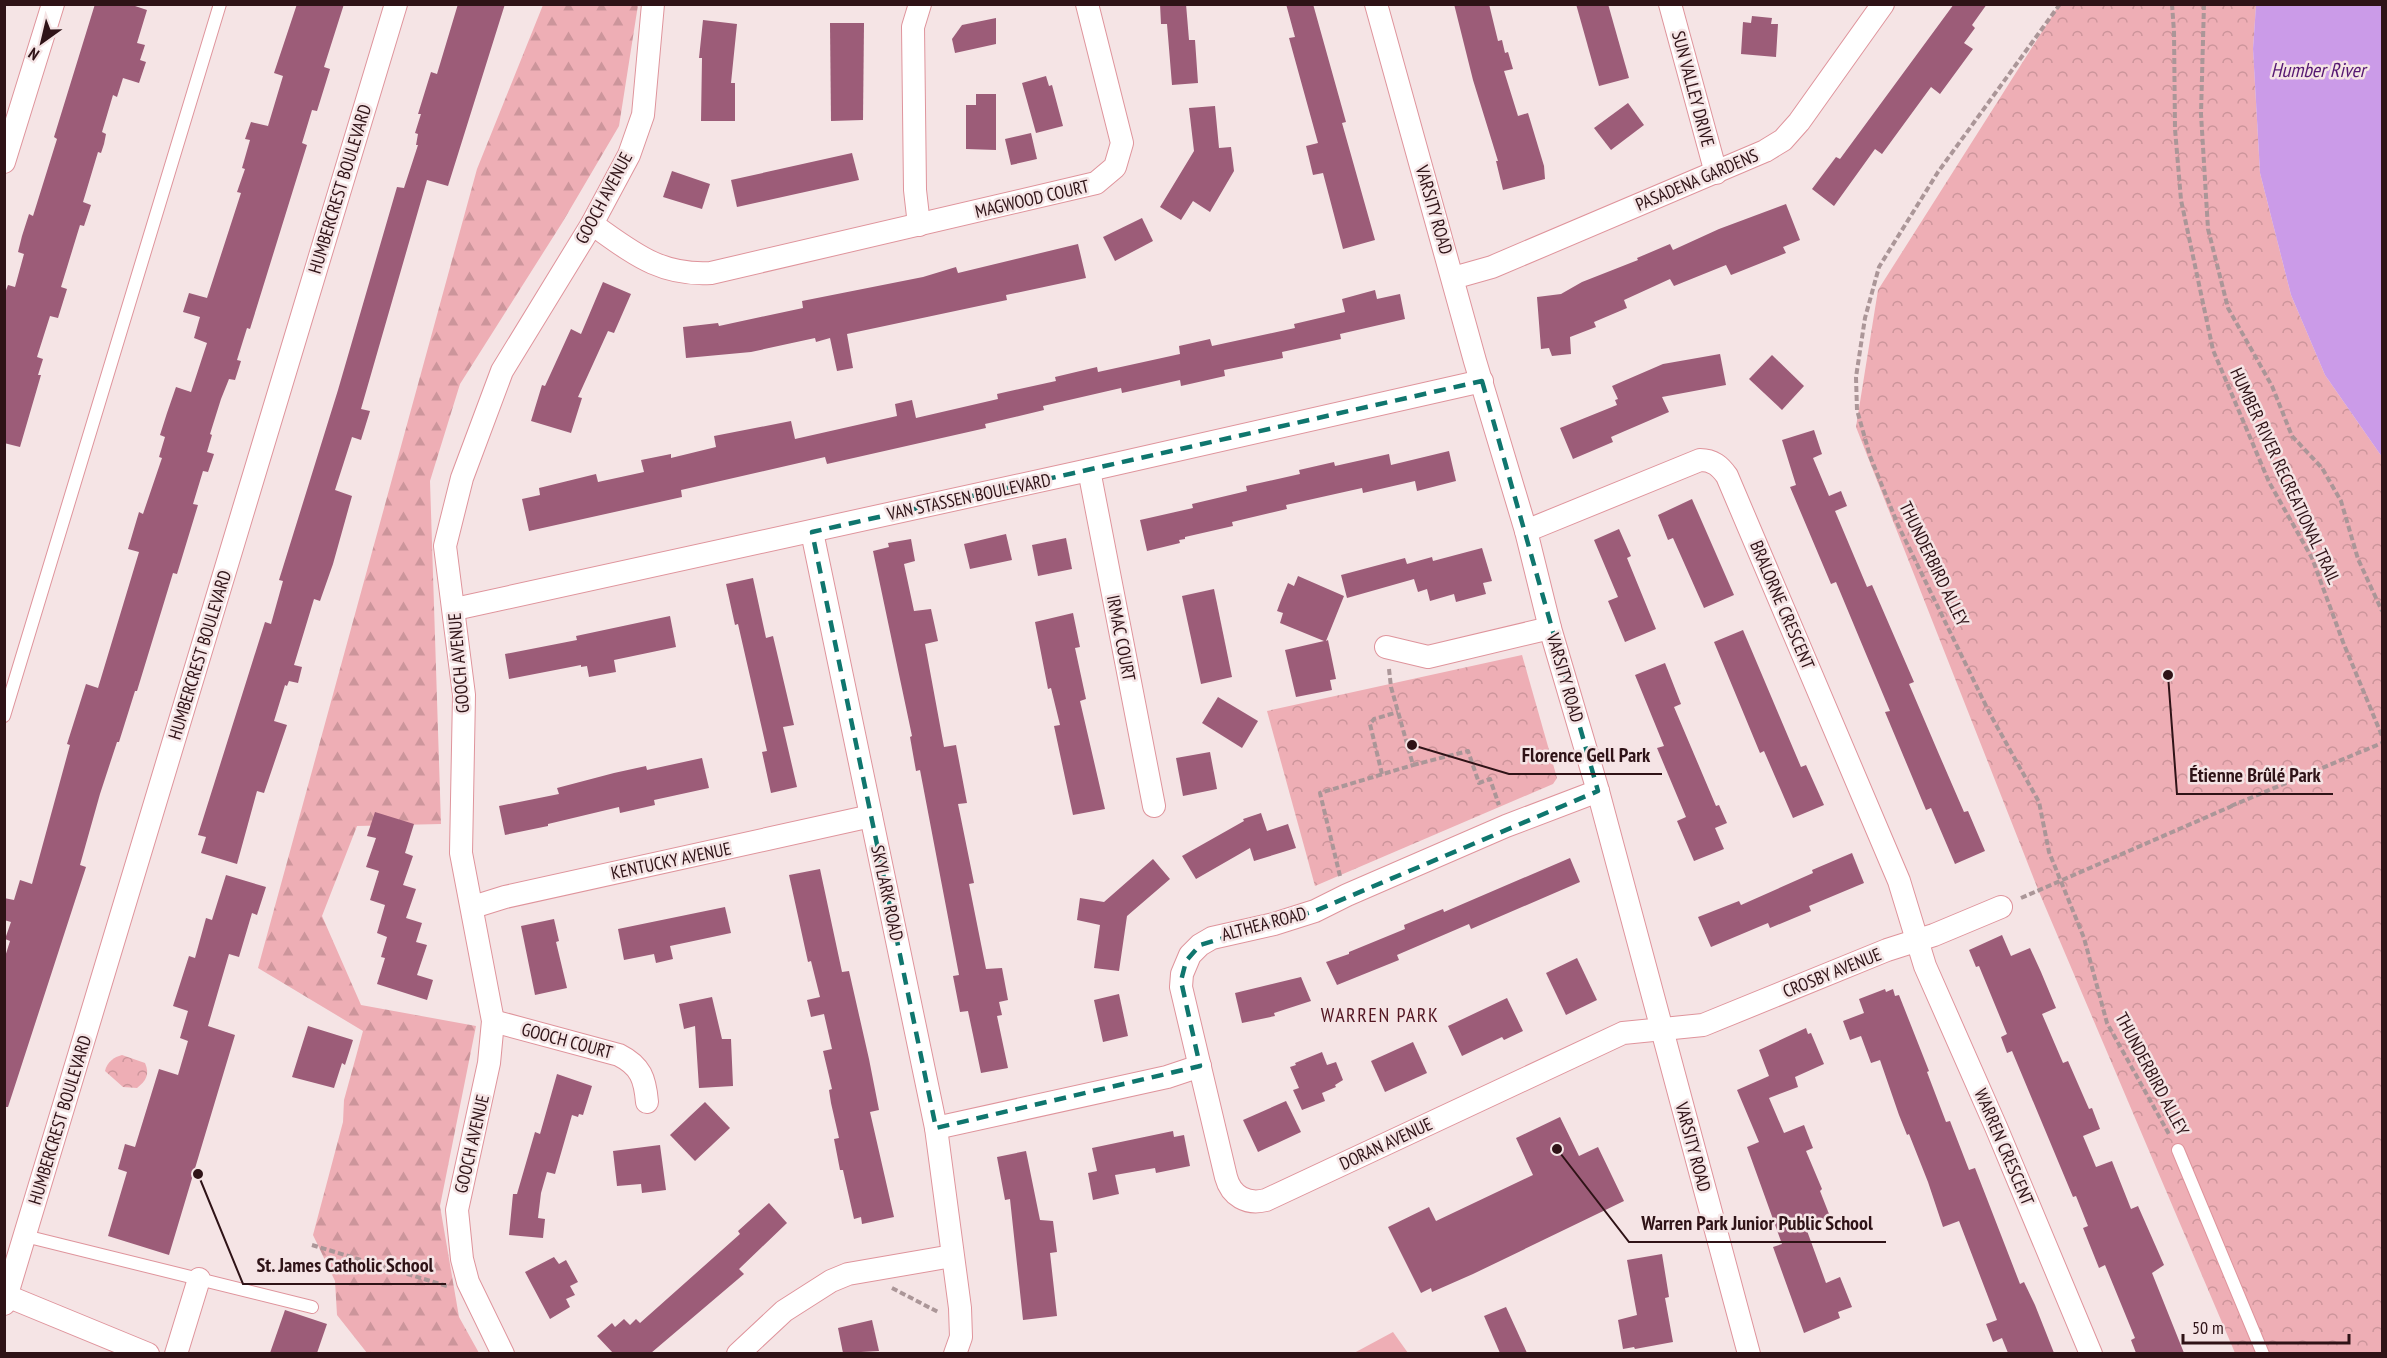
<svg xmlns="http://www.w3.org/2000/svg" width="2387" height="1358" font-family="'PT Sans Narrow',sans-serif">
	<style>
		.forest { fill: url(#forest-firs) }
		.park { fill: url(#park-crowns) }
		.pitch { fill: #eeaeb5 }
		.water { fill: #cb9be8 }
		.building { fill: #9c5c78 }
		.lines { fill: none; stroke-linecap: round; stroke-linejoin: round }
		.lane-casing { stroke: #df949c; stroke-width: 14 }
		.street-casing { stroke: #df949c; stroke-width: 24 }
		.path { stroke: #ab9698; stroke-width: 4; stroke-dasharray: 6 3; stroke-linecap: butt }
		.lane { stroke: #fff; stroke-width: 12 }
		.street { stroke: #fff; stroke-width: 22 }
		.marked { fill: none; stroke: #0f766e; stroke-width: 4.5; stroke-dasharray: 12 8; stroke-linejoin: round }
		.labels { text-anchor: middle; stroke-width: 5; stroke-linejoin: round; paint-order: stroke }
		.street-label { font-size: 18px; fill: #2f1317; stroke: #f5e4e5 }
		.water-label { font-size: 20px; font-style: italic; fill: #561872; stroke: #f5e4e5 }
		.neighbourhood-label { font-size: 20px; letter-spacing: 1.5px; fill: #541723; stroke: #f5e4e5 }
		.leader { fill: none; stroke: #2f1317; stroke-width: 2 }
		.callout-dot { fill: #2f1317; stroke: #f5e4e5; stroke-width: 2 }
		.callout-label { font-size: 20px; text-anchor: middle; font-weight: bold; fill: #2f1317; stroke: #f5e4e5; stroke-width: 5; stroke-linejoin: round; paint-order: stroke }
	</style>
	<defs>
		<pattern id="forest-firs" width="22" height="20" patternUnits="userSpaceOnUse" patternTransform="scale(1.5)"><rect width="22" height="20" fill="#eeaeb5"/><path d="M5 1l3.5 6h-7zM16 11l3.5 6h-7z" fill="#cc959b"/></pattern>
		<pattern id="park-crowns" width="20" height="18" patternUnits="userSpaceOnUse" patternTransform="scale(1.5)"><rect width="20" height="18" fill="#eeaeb5"/><path d="M2 6a3 3 0 1 1 6 0M12 15a3 3 0 1 1 6 0" fill="none" stroke="#cc959b"/></pattern>
	</defs>
	<rect width="100%" height="100%" fill="#f5e4e5"/>
	<!-- forest -->
	<path class="forest" d="M543,5H638L619,126L562,223L460,384L430,481L441,824L357,826L322,916L361,1005L476,1026L440,1206L459,1317L479,1353H367L337,1315L335,1281L313,1235L343,1122L344,1100L363,1031L258,968L477,169Z"/>
	<!-- park -->
	<g class="park">
		<path d="M2059,5H2256L2253,49L2260,173L2291,295L2325,375L2382,457V1353H2235L2039,892L1856,427L1878,290Z"/>
		<path d="M1522,655L1557,778L1553,784L1315,886L1267,711Z"/>
		<path d="M122,1055L145,1063C150,1074 146,1081 137,1088L123,1087L105,1071C107,1062 114,1057 122,1055Z"/>
	</g>
	<!-- pitch -->
	<path class="pitch" d="M1393,1332L1408,1353H1354Z"/>
	<!-- water -->
	<path class="water" d="M2256,5H2382V457L2325,375L2291,295L2260,173L2253,49Z"/>
	<!-- building -->
	<g class="building">
		<path d="M95,4H129L147,10L137,43L145,45L140,60L146,62L139,83L123,78L117,97L113,95L102,132L106,134L104,144L101,153L98,152L83,202L91,205L84,226L80,225L61,287L67,289L58,318L50,316L37,357L43,359L38,375H41L20,447L4,443V296L8,285L15,287L24,254L18,252L22,236L29,214L33,216L57,139L54,137Z"/>
		<path d="M297,4H344L324,67L330,69L317,111L312,110L302,143L307,145L250,329L247,328L237,360L241,361L235,380L229,379L221,399L210,434L212,435L207,452L214,454L208,472L203,471L193,504L198,505L177,574L173,573L137,691H135L119,742H117L100,794L80,865L86,867L8,1107H4V960L10,941L5,939L11,922L4,920V898L14,900L20,880L32,884L70,745L67,744L86,684L98,688L139,552L128,549L139,512L143,514L162,458L159,457L165,437L160,435L167,413L176,387L191,392L207,343L194,338L200,317L183,312L189,293L207,298L241,193L237,192L245,169L242,168L250,140L245,139L251,122L268,126L283,76L274,73Z"/>
		<path d="M458,4H505L448,186L427,180L361,409L370,411L361,440L352,437L335,490L352,496L333,564L320,601L314,599L294,665L302,667L298,683L289,681L287,686L285,685L274,721L287,725L264,793L257,791L237,864L201,853L206,837L198,835L265,622L271,624L283,581L279,580L338,390L397,187L404,188L418,145H416L418,134L415,133L421,114H418L431,72L437,74Z"/>
		<path d="M1160,4H1186L1189,40H1195L1198,83L1172,85L1167,24H1161Z"/>
		<path d="M1286,4H1313L1346,122L1342,123L1375,240L1343,249L1323,173L1313,175L1306,146L1318,143L1289,38L1295,37Z"/>
		<path d="M1454,4H1489L1498,41L1502,40L1505,53L1508,52L1513,69L1504,71L1518,116L1528,113L1544,166L1545,179L1503,190L1496,161H1498L1473,80Z"/>
		<path d="M1576,4H1608L1629,78L1599,86Z"/>
		<path d="M1954,4H1987L1972,25L1975,28L1964,43L1973,49L1940,94L1931,87L1882,154L1875,149L1834,206L1812,189L1836,157L1840,159Z"/>
		<path d="M1752,16L1772,18L1771,24H1778L1776,57L1741,54L1743,22L1751,23Z"/>
		<path d="M996,18V44L955,53L952,39L962,25Z"/>
		<path d="M703,20L737,24L731,83H735V121H701L702,58H699Z"/>
		<path d="M830,23H864L863,120L831,121Z"/>
		<path d="M1046,76L1049,86L1052,85L1063,126L1036,133L1022,83Z"/>
		<path d="M976,94H996V150L966,149V105H976Z"/>
		<path d="M1628,103L1644,125L1611,150L1594,128Z"/>
		<path d="M1215,106L1219,148L1231,147L1234,171L1210,212L1193,201L1181,220L1160,207L1194,151L1189,108Z"/>
		<path d="M1031,133L1037,159L1011,165L1005,139Z"/>
		<path d="M852,153L859,180L737,207L731,180Z"/>
		<path d="M672,171L710,184L702,209L663,197Z"/>
		<path d="M1786,204L1800,240L1783,247L1786,253L1731,275L1726,265L1674,286L1670,279L1624,300L1627,308L1594,322L1596,327L1570,337L1571,354L1552,356L1549,348L1541,349L1537,297L1561,294L1582,282L1638,260L1637,258L1670,244L1673,250L1719,229Z"/>
		<path d="M1142,218L1153,241L1115,261L1103,237Z"/>
		<path d="M1078,244L1086,278L1006,295L1007,300L847,334L853,368L837,371L830,338L816,342L815,338L751,352L686,358L683,327L718,323L719,326L803,308L802,301L923,277L956,267L958,273Z"/>
		<path d="M603,282L631,294L614,333L608,331L578,397L582,398L571,433L531,421L542,385L545,386L571,329L581,334Z"/>
		<path d="M1375,290L1377,299L1400,294L1405,319L1340,334L1341,339L1282,352L1283,358L1224,370L1225,376L1181,386L1180,380L1122,393L1121,388L1043,406L1044,410L985,424L986,428L827,464L825,457L681,490L682,497L529,531L522,499L540,495L539,488L596,474L598,482L644,472L641,460L671,454V458L716,447L714,436L791,421L795,439L897,416L895,404L912,400L916,418L998,399L997,394L1056,381L1055,377L1097,367L1098,372L1180,354L1179,346L1210,339L1212,346L1295,328L1294,324L1345,312L1342,299Z"/>
		<path d="M1720,354L1726,385L1662,397L1669,412L1611,437L1613,442L1573,459L1560,428L1617,405L1615,400L1618,399L1612,386L1663,364Z"/>
		<path d="M1772,355L1804,386L1782,410L1749,379Z"/>
		<path d="M1814,430L1822,454L1813,458L1829,496L1841,491L1847,506L1835,511L1867,587L1872,585L1914,682L1909,684L1938,752L1964,812L1968,811L1985,851L1955,864L1931,808L1926,810L1885,712L1890,711L1866,654L1836,582L1831,584L1790,487L1796,485L1782,440Z"/>
		<path d="M1449,451L1456,481L1417,491L1415,481L1363,493L1362,488L1286,505L1287,509L1232,522L1233,526L1185,537V539L1179,540L1180,543L1147,551L1140,520L1193,508L1192,504L1247,491L1246,486L1300,474L1299,470L1334,462L1335,466L1389,454L1391,465Z"/>
		<path d="M1692,499L1734,595L1704,608L1673,538L1668,540L1658,515Z"/>
		<path d="M1619,529L1631,556L1627,558L1656,629L1625,642L1608,601L1618,597L1594,540Z"/>
		<path d="M1006,534L1012,560L970,569L964,544Z"/>
		<path d="M1066,538L1072,569L1038,576L1032,545Z"/>
		<path d="M911,539L915,561L904,564L914,611L931,609L938,641L925,644L944,747L956,745L967,803L958,804L974,883L969,884L986,969L1002,968L1008,1000L999,1002L1002,1015L997,1016L1008,1068L981,1073L968,1011L960,1012L953,976L959,975L920,770L916,771L910,737L912,736L873,551L889,547L888,543Z"/>
		<path d="M1482,548L1492,581L1483,583L1486,594L1456,602L1454,594L1430,601L1427,589L1418,592L1414,579L1347,598L1341,575L1405,558L1407,564L1432,557L1433,561Z"/>
		<path d="M1298,576L1344,596L1326,641L1328,640L1336,679L1330,680L1332,690L1296,697L1285,650L1324,641L1280,623L1283,613L1277,611L1281,600L1288,583L1294,586Z"/>
		<path d="M753,578L766,638L773,636L794,725L783,727L797,787L771,793L762,752L767,751L738,624L735,625L726,584Z"/>
		<path d="M1214,589L1232,677L1201,684L1182,596Z"/>
		<path d="M1073,613L1080,647L1075,648L1086,699L1080,701L1105,809L1073,815L1054,726L1060,725L1051,688L1048,689L1035,622Z"/>
		<path d="M670,616L676,647L614,660L616,672L589,677L587,666L581,667V665L509,679L505,654L577,640L576,636Z"/>
		<path d="M1743,630L1801,767L1806,765L1824,805L1793,818L1764,751L1760,753L1714,642Z"/>
		<path d="M1665,663L1681,704L1674,707L1716,806L1719,805L1727,823L1715,828L1724,849L1694,861L1677,821L1686,817L1657,748L1664,746L1635,675Z"/>
		<path d="M1218,697L1258,721L1242,748L1202,723Z"/>
		<path d="M1210,752L1217,789L1183,796L1176,758Z"/>
		<path d="M702,758L709,788L654,800L655,805L620,813L619,807L548,824V826L505,835L499,806L559,794L557,788L614,773L646,766L647,770Z"/>
		<path d="M375,812L414,824L405,853L413,856L403,885L416,889L406,918L422,923L416,942L427,945L417,975L433,980L427,1000L377,984L385,958L381,957L387,937L377,933L385,905L370,900L379,871L366,867L376,838L367,836Z"/>
		<path d="M1261,813L1267,831L1288,824L1296,848L1254,861L1250,848L1196,879L1182,856L1244,821L1243,819Z"/>
		<path d="M1852,853L1864,883L1809,906L1811,911L1770,928L1768,923L1711,947L1698,917L1739,901L1741,905L1813,873L1812,870Z"/>
		<path d="M1570,858L1580,882L1471,929L1469,924L1397,955L1399,960L1337,985L1326,962L1349,954V952L1405,929L1404,925L1443,909L1444,912Z"/>
		<path d="M1153,859L1170,879L1127,916L1119,971L1094,968L1100,925L1077,920L1080,898L1104,902Z"/>
		<path d="M820,869L842,972L849,971L869,1059L879,1110L870,1112L894,1217L862,1224L861,1217L854,1219L843,1170H840L834,1139L839,1138L831,1103L829,1090L832,1089L823,1051L832,1049L824,1014L811,1017L807,1000L820,997L811,961L808,962L789,875Z"/>
		<path d="M226,875L266,887L257,915L252,913L239,957L229,954L208,1026L235,1035L169,1255L108,1236L127,1172L118,1169L125,1144L135,1147L159,1069L178,1075L188,1041L180,1038L188,1011L173,1006L189,956L195,958L206,918L212,920Z"/>
		<path d="M725,907L731,933L670,946L673,959L656,963L654,954L624,960L618,929Z"/>
		<path d="M554,919L559,941L556,942L567,988L535,995L521,926Z"/>
		<path d="M2002,935L2011,956L2030,948L2041,972L2056,1008L2042,1014L2063,1063L2068,1061L2089,1109L2092,1108L2100,1129L2083,1136L2096,1167L2112,1161L2131,1209L2138,1206L2164,1265L2152,1273L2184,1353H2136L2131,1340L2135,1338L2105,1265L2099,1268L2083,1228L2088,1226L2076,1196L2073,1197L2012,1051L2007,1053L2001,1037L2007,1034L1979,966L1976,967L1969,950Z"/>
		<path d="M1577,958L1597,1000L1566,1015L1546,973Z"/>
		<path d="M1301,977L1311,1001L1274,1013L1275,1016L1242,1023L1235,993Z"/>
		<path d="M1885,989L1886,992L1893,989L1895,996L1899,995L1929,1071L1927,1072L1946,1122L1950,1121L1969,1170L1975,1168L2020,1284L2024,1282L2035,1305L2054,1353H2008L2002,1338L1993,1342L1986,1324L1997,1320L1959,1221L1943,1227L1928,1182L1909,1134L1907,1135L1899,1115L1880,1060L1871,1063L1861,1036L1850,1040L1843,1021L1864,1013L1859,999Z"/>
		<path d="M1119,994L1128,1036L1103,1042L1094,1000Z"/>
		<path d="M712,997L722,1039H731L733,1086L699,1088L695,1026L684,1029L679,1004Z"/>
		<path d="M1507,998L1523,1031L1504,1040L1502,1037L1462,1056L1448,1026Z"/>
		<path d="M308,1026L353,1040L345,1065L342,1063L334,1088L292,1077Z"/>
		<path d="M1806,1028L1808,1034L1811,1033L1824,1064L1795,1077L1798,1087L1769,1098L1784,1133L1804,1125L1813,1148L1806,1151L1822,1189L1820,1191L1831,1219L1806,1228L1826,1283L1840,1277L1852,1307L1838,1312L1840,1318L1804,1333L1773,1247L1782,1244L1747,1147L1759,1142L1737,1090L1769,1076L1759,1050Z"/>
		<path d="M1413,1042L1427,1073L1385,1092L1371,1061Z"/>
		<path d="M1322,1052L1327,1065L1336,1062L1343,1080L1335,1085L1336,1087L1322,1093L1325,1101L1302,1110L1293,1090L1299,1088L1290,1067L1296,1065L1295,1063Z"/>
		<path d="M557,1074L592,1086L583,1115L579,1114L578,1117L572,1115L555,1174L547,1172L541,1193L538,1218L545,1219L543,1238L509,1235L513,1194H517L535,1132L540,1134Z"/>
		<path d="M1286,1101L1301,1132L1258,1152L1243,1120Z"/>
		<path d="M705,1102L730,1128L695,1161L670,1135Z"/>
		<path d="M1560,1117L1579,1156L1598,1147L1624,1201L1473,1274L1432,1292L1431,1288L1421,1293L1388,1227L1429,1207L1436,1221L1533,1175L1516,1138Z"/>
		<path d="M1173,1131L1174,1137L1184,1135L1190,1166L1156,1173L1155,1168L1115,1175L1119,1194L1093,1200L1088,1173L1097,1171L1092,1148Z"/>
		<path d="M660,1145L666,1190L642,1193L641,1184L617,1186L613,1151Z"/>
		<path d="M1026,1151L1040,1220L1053,1221L1057,1252L1050,1253L1057,1316L1023,1320L1010,1199L1005,1200L997,1157Z"/>
		<path d="M769,1203L787,1223L739,1269L744,1274L651,1353H613L597,1336L612,1323L615,1327L624,1319L630,1325L636,1319L640,1323L740,1234L738,1231Z"/>
		<path d="M1662,1254L1669,1297L1665,1298L1673,1342L1635,1349L1634,1347L1623,1349L1618,1320L1637,1315L1627,1260Z"/>
		<path d="M554,1257L559,1264L566,1260L578,1282L570,1286L575,1295L566,1299L570,1307L550,1319L525,1272Z"/>
		<path d="M1506,1307L1527,1353H1500L1484,1316Z"/>
		<path d="M285,1310L327,1324L317,1353H270Z"/>
		<path d="M872,1320L879,1351L843,1353L838,1328Z"/>
	</g>
	<g class="lines">
		<defs>
			<g id="lane">
				<path d="M4,716L220,4"/>
				<path d="M2178,1150L2263,1354"/>
				<path d="M25,1236L312,1307"/>
			</g>
			<g id="street">
				<path d="M1376,4L1475,361L1526,531L1550,628L1598,791L1749,1354"/>
				<path d="M1670,4L1716,173"/>
				<path d="M4,162L53,4"/>
				<path d="M592,224C632,252 659,276 711,273L1096,183L1115,167L1122,143L1087,4"/>
				<path d="M919,225L915,190L913,27L920,4"/>
				<path d="M1453,278L1492,267L1765,151L1783,140L1799,122L1883,4"/>
				<path d="M1089,470L1154,806"/>
				<path d="M1526,531L1700,460C1713,460 1720,466 1727,476L1899,881L1925,966L1996,1127L2091,1354"/>
				<path d="M812,532L936,1128L960,1308L961,1337L955,1354"/>
				<path d="M455,609L1089,470L1482,381"/>
				<path d="M1386,647L1428,657L1550,628"/>
				<path d="M1598,791L1506,826L1347,895L1315,911L1274,924L1212,938L1200,945L1190,955L1182,974L1181,987L1226,1177C1231,1196 1247,1205 1266,1200L1623,1033L1703,1025L1887,950L1934,935L2001,907"/>
				<path d="M473,907L505,897L871,816"/>
				<path d="M493,1021L619,1055C641,1066 645,1079 647,1102"/>
				<path d="M936,1128L1167,1077L1200,1066"/>
				<path d="M7,1296L148,1354"/>
				<path d="M4,1304L396,4"/>
				<path d="M176,1354L199,1279"/>
				<path d="M503,1354L468,1282L462,1259L457,1210L489,1063L493,1021L461,853L464,695L445,546L462,478L502,371L592,224L629,155L643,115L653,4"/>
				<path d="M738,1354L784,1311L831,1281L848,1274L952,1256"/>
			</g>
		</defs>
		<!-- lane casing -->
		<use href="#lane" class="lane-casing"/>
		<!-- street casing -->
		<use href="#street" class="street-casing"/>
		<!-- path -->
		<g class="path">
			<path d="M2060,4L1938,172L1879,267L1865,318L1856,377L1857,410L1870,456L1898,525L1990,714L2039,802L2049,852L2084,938L2107,1023L2170,1136"/>
			<path d="M2172,4L2174,32L2175,129L2181,200L2213,350L2269,482L2312,558L2343,642L2382,736"/>
			<path d="M2204,4L2201,114L2208,229L2228,308L2272,386L2292,436L2322,468L2341,501L2358,559L2382,611"/>
			<path d="M1389,669L1391,687L1413,765L1468,751L1479,783L1490,779L1499,805"/>
			<path d="M1382,774L1370,724L1374,719L1398,712"/>
			<path d="M2231,806L2382,743"/>
			<path d="M1340,876L1320,793L1413,765"/>
			<path d="M2021,898L2232,806"/>
			<path d="M312,1245L447,1286"/>
			<path d="M892,1288L938,1312"/>
		</g>
		<!-- lane -->
		<use href="#lane" class="lane"/>
		<!-- street -->
		<use href="#street" class="street"/>
	</g>
	<!-- marked area -->
	<path class="marked" d="M1482,381L1598,791L1315,911L1200,945L1186,961L1181,981L1200,1066L936,1128L812,532Z"/>
	<g class="labels">
		<!-- street labels -->
		<g class="street-label">
			<text transform="translate(1693 89) rotate(75)" y="6">SUN VALLEY DRIVE</text>
			<text transform="translate(1697 180) rotate(-23)" y="6">PASADENA GARDENS</text>
			<text transform="translate(340 189) rotate(-73)" y="6">HUMBERCREST BOULEVARD</text>
			<text transform="translate(604 198) rotate(-62)" y="6">GOOCH AVENUE</text>
			<text transform="translate(1032 199) rotate(-13)" y="6">MAGWOOD COURT</text>
			<text transform="translate(1434 210) rotate(74)" y="6">VARSITY ROAD</text>
			<text transform="translate(2285 476) rotate(65)" y="6">HUMBER RIVER RECREATIONAL TRAIL</text>
			<text transform="translate(969 497) rotate(-12)" y="6">VAN STASSEN BOULEVARD</text>
			<text transform="translate(1934 564) rotate(64)" y="6">THUNDERBIRD ALLEY</text>
			<text transform="translate(1782 605) rotate(67)" y="6">BRALORNE CRESCENT</text>
			<text transform="translate(1121 638) rotate(79)" y="6">IRMAC COURT</text>
			<text transform="translate(200 655) rotate(-73)" y="6">HUMBERCREST BOULEVARD</text>
			<text transform="translate(459 663) rotate(-95)" y="6">GOOCH AVENUE</text>
			<text transform="translate(1565 678) rotate(74)" y="6">VARSITY ROAD</text>
			<text transform="translate(671 861) rotate(-12)" y="6">KENTUCKY AVENUE</text>
			<text transform="translate(887 893) rotate(78)" y="6">SKYLARK ROAD</text>
			<text transform="translate(1264 924) rotate(-15)" y="6">ALTHEA ROAD</text>
			<text transform="translate(1832 973) rotate(-22)" y="6">CROSBY AVENUE</text>
			<text transform="translate(567 1041) rotate(15)" y="6">GOOCH COURT</text>
			<text transform="translate(2152 1074) rotate(62)" y="6">THUNDERBIRD ALLEY</text>
			<text transform="translate(60 1120) rotate(-73)" y="6">HUMBERCREST BOULEVARD</text>
			<text transform="translate(472 1144) rotate(-77)" y="6">GOOCH AVENUE</text>
			<text transform="translate(1386 1144) rotate(-25)" y="6">DORAN AVENUE</text>
			<text transform="translate(1693 1147) rotate(75)" y="6">VARSITY ROAD</text>
			<text transform="translate(2004 1147) rotate(67)" y="6">WARREN CRESCENT</text>
		</g>
		<!-- water labels -->
		<g class="water-label">
			<text x="2318" y="77">Humber River</text>
		</g>
		<!-- neighbourhood labels -->
		<g class="neighbourhood-label">
			<text x="1380" y="1022">WARREN PARK</text>
		</g>
	</g>
	<!-- callouts -->
	<path class="leader" d="M1412 745L1509 774H1662M2168 675L2177 794H2333M1557 1149L1629 1242H1886M198 1174L243 1284H446"/>
	<g class="callout-dot">
		<circle cx="1412" cy="745" r="6"/>
		<circle cx="2168" cy="675" r="6"/>
		<circle cx="1557" cy="1149" r="6"/>
		<circle cx="198" cy="1174" r="6"/>
	</g>
	<g class="callout-label">
		<text x="1586" y="762">Florence Gell Park</text>
		<text x="2255" y="782">Étienne Brûlé Park</text>
		<text x="1757" y="1230">Warren Park Junior Public School</text>
		<text x="345" y="1272">St. James Catholic School</text>
	</g>
	<!-- border -->
	<rect width="2387" height="1358" fill="none" stroke="#2f1317" stroke-width="12"/>
	<!-- north arrow -->
	<g transform="translate(42 42) rotate(214)" stroke="#f5e4e5" stroke-width="4.5" paint-order="stroke">
	<path d="M0-4.5L10 22L0 15L-10 22Z" fill="#2f1317"/>
	<text y="-9" font-size="16" font-weight="bold" text-anchor="middle" fill="#2f1317">N</text>
	</g>
	<!-- scale -->
	<path d="M2183 1334v9h166v-9" fill="none" stroke="#2f1317" stroke-width="3"/>
	<text x="2192" y="1334" font-size="18" fill="#2f1317" stroke="#f5e4e5" stroke-width="4.5" paint-order="stroke">50 m</text>
</svg>
